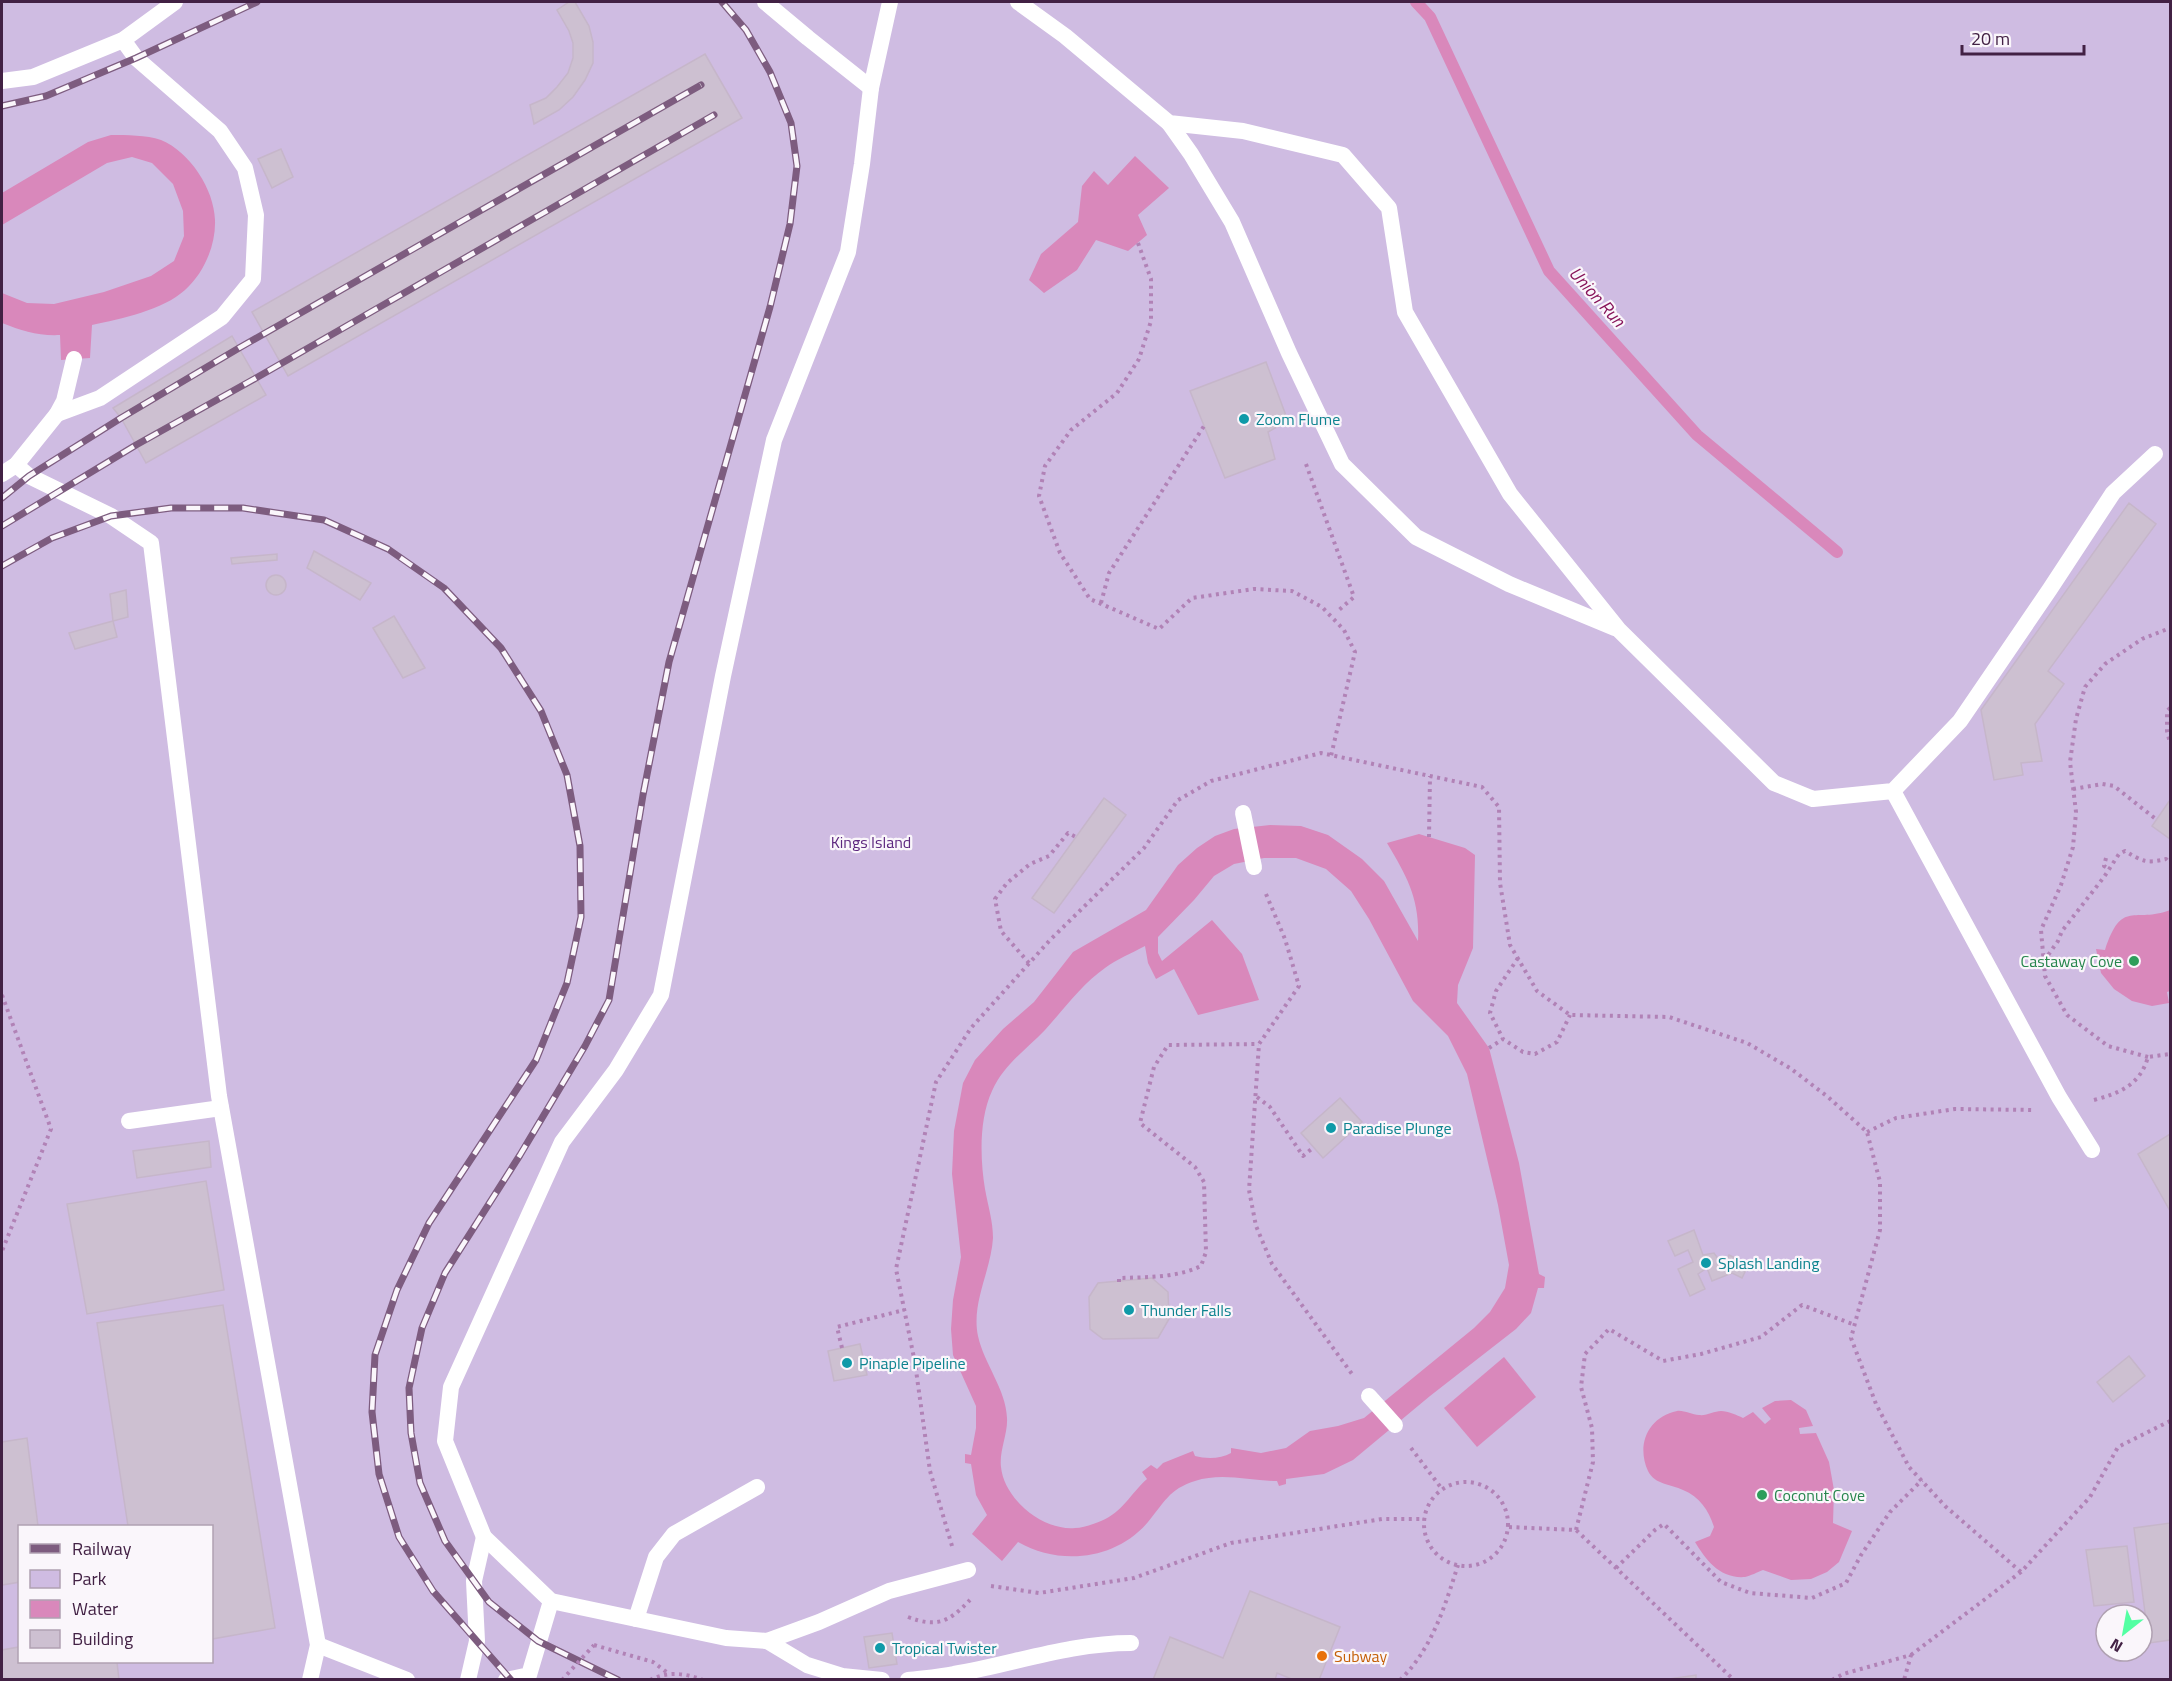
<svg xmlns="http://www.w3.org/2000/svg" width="2172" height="1681" font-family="'Titillium Web',sans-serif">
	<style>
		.green { fill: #cfbce2; fill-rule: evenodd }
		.water { fill: #d988bb; fill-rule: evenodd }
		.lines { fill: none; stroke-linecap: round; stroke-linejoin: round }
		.stream { stroke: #d988bb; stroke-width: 12 }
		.building { fill: #cdc0d1; stroke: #c6b6ca; stroke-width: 1.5 }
		.path { stroke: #b182b6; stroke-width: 4; stroke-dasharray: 3 4.5; stroke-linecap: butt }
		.service { stroke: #fff; stroke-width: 16 }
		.pedestrian { stroke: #fff; stroke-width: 16 }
		.rail-casing { stroke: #7d5c7f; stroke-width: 7 }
		.rail { stroke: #faf6fb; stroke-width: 4.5; stroke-dasharray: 14; stroke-linecap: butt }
		.path-bridge { stroke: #b182b6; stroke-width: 4; stroke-dasharray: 3 4.5; stroke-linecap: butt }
		.culture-dot { fill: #0f9aa8; stroke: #faf6fb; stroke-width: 2 }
		.leisure-dot { fill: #2e9e5b; stroke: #faf6fb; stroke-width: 2 }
		.food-dot { fill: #e8710a; stroke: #faf6fb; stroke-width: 2 }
		.labels { text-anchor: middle; stroke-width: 4.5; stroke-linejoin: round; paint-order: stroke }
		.culture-label { font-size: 16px; fill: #0d838f; stroke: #faf6fb; text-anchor: start }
		.park-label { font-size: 16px; fill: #5d277f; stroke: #faf6fb }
		.leisure-label { font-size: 16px; fill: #27864d; stroke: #faf6fb; text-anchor: end }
		.food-label { font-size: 16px; fill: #c56008; stroke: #faf6fb; text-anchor: start }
		.water-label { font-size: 18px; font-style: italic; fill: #87145a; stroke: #faf6fb }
	</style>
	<rect width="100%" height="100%" fill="#ede5ef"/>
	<!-- green -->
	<path class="green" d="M2,2H2170V1679H2ZM20,1526H212V1662H20ZM2106,1615H2142V1651H2106Z"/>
	<!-- water -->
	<g class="water">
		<path d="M111,135C127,135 146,135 161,140C190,152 214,189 215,220C216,245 204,273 185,290C163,310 121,319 92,325L90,358L61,360L60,335C38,336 22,331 2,323V293L27,303L54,304L104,292L151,276L174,261L184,236L183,211L173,184L152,163L132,157L107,163L2,225V193L88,142Z"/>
		<path d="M1135,156L1169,188L1138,215L1147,235L1128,251L1096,240L1077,270L1044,293L1029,280L1041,254L1078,222L1082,186L1094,171L1108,185Z"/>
		<path d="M1270,825L1301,826L1328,835L1362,859L1384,881L1418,941C1420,900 1408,878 1387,843L1419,834L1465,848L1475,855L1473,948L1458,985L1457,1003L1489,1048L1519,1163L1539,1274L1545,1277L1544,1288H1538L1531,1313L1516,1329L1430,1396L1353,1460L1324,1474L1286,1479V1484L1279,1486L1277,1481C1250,1481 1222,1472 1195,1481C1169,1489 1164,1503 1148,1522C1116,1560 1060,1566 1018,1542L1002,1561L972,1534L987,1515L976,1495L971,1464L965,1463V1454L971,1455L976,1428V1406L953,1355L951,1329L953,1300L961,1257L952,1174L954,1131L963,1083L975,1060L1003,1029L1034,1002L1073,952L1146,910L1178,865L1197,848L1215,836L1234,829ZM1264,858H1296L1326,869L1351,891L1369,919L1413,1001L1448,1036L1467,1074L1498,1205L1509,1265L1505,1288L1490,1312L1474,1328L1364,1418L1338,1426L1310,1431L1286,1448L1261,1453L1231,1448V1453C1221,1459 1206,1459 1195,1456L1193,1451L1163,1463L1157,1469L1151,1465L1142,1472L1147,1479C1130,1494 1123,1512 1101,1521C1094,1524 1083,1528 1075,1528C1043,1531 1004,1499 1001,1467C999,1451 1008,1434 1007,1418C1006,1389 984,1364 978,1336C971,1303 991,1271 993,1238C993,1221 988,1206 985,1189C980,1159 979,1119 992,1091C1004,1064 1026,1050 1045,1030C1064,1009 1082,984 1105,968C1117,959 1132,953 1145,946L1148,963L1156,979L1174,969L1198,1015L1259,1000L1242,954L1212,920L1162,961L1158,953V937L1194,900L1214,876L1234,864Z"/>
		<path d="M2170,910V991L2167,992L2169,1003L2152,1006L2132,1001L2114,989L2101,973L2096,949L2105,950C2122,898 2134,924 2170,910Z"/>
		<path d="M1504,1357L1536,1397L1477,1447L1444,1408Z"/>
		<path d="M1791,1400L1806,1410L1813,1426L1799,1428L1800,1434L1816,1433L1829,1462L1834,1490L1833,1523L1852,1531L1839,1562L1827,1572L1811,1579L1791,1580L1763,1570C1758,1572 1750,1576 1745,1577C1720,1579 1706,1560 1695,1542L1710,1536L1714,1527C1709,1511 1700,1497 1683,1490C1671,1484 1655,1485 1648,1471C1636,1445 1648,1417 1677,1411C1684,1410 1692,1415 1699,1415C1707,1416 1714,1411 1721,1411C1728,1411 1737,1415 1743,1418L1753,1412L1765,1424L1771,1419L1762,1408L1775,1401Z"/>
	</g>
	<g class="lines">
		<!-- stream -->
		<path class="stream" d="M1416,2L1430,17L1549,271L1697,435L1837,552"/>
	</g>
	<!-- building -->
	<g class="building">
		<path d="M569,2H575L589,26L593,42V63L585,80L573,97L559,110L534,124L530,105L546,98L557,87L568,73L573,58V43L569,31L557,10Z"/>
		<path d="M705,54L742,118L288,376L252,312Z"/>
		<path d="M281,149L293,177L272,188L258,159Z"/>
		<path d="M232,336L266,395L146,463L121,418L113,408Z"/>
		<path d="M1266,362L1288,421L1268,432L1275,459L1225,478L1190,391Z"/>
		<path d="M2129,503L2156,524L2048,671L2064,684L2035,724L2042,761L2021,763L2023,775L1994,780L1981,710Z"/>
		<path d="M314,551L371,583L360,600L307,568Z"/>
		<path d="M277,554V560L232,564L231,558Z"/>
		<circle cx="276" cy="585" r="10"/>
		<path d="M126,590L128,617L113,621L110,594Z"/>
		<path d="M394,616L425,668L403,678L373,628Z"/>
		<path d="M113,621L117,637L75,649L69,633Z"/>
		<path d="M1104,798L1126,815L1054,913L1032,898Z"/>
		<path d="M2170,800V839L2152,826Z"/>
		<path d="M1340,1098L1362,1122L1323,1158L1301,1133Z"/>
		<path d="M2170,1134V1208L2169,1209L2138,1154Z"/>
		<path d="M209,1141L211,1167L137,1178L133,1151Z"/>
		<path d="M206,1181L224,1290L87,1314L67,1204Z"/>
		<path d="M1694,1230L1703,1255L1714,1253L1724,1267L1729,1255L1749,1264L1742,1278L1732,1273L1712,1281L1707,1268L1698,1274L1705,1289L1690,1296L1678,1269L1693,1262L1688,1250L1675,1256L1668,1241Z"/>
		<path d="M1152,1278L1168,1292L1169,1319L1158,1338L1103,1339L1090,1329L1089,1297L1098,1283Z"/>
		<path d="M223,1305L275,1628L212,1639V1526H128L97,1323Z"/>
		<path d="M860,1344L867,1375L834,1381L828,1351Z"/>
		<path d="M2129,1356L2145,1376L2113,1402L2097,1382Z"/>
		<path d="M27,1438L38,1526H20V1582L2,1585V1442Z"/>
		<path d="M2170,1523V1640L2149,1643L2134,1528Z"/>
		<path d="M2127,1546L2134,1602L2094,1606L2086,1550Z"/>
		<path d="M1250,1591L1340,1627L1319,1680H1294L1277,1673L1275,1680H1153L1170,1637L1223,1658Z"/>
		<path d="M892,1633L897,1664L869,1668L864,1637Z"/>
		<path d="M19,1647L20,1662H117L119,1680H2V1650Z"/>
		<path d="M1696,1675V1680H1662Z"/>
	</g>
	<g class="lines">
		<!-- path -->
		<g class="path">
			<path d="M1138,243L1151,279V321L1139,359L1117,393L1071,430L1045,466L1039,496L1060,553L1090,599L1159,629L1192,598L1254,589L1292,591L1322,607L1344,630L1355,652L1331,756"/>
			<path d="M1306,464L1354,597L1339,610"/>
			<path d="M1101,603L1109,573L1204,426"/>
			<path d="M2170,708L2167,711V731L2170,743"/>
			<path d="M2073,789L2102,784L2114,786L2157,820"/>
			<path d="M1429,837L1430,776"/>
			<path d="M2106,858L2104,866L2109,869"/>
			<path d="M1266,894L1285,939L1299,986L1259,1044L1249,1190L1256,1226L1272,1264L1352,1374"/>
			<path d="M1518,958L1496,991L1490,1013L1503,1039L1523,1052L1535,1054L1557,1042L1570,1015"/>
			<path d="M2044,961L2058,941L2062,931L2104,877L2119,854L2125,851C2142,861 2146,864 2166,859L2170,863"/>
			<path d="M1029,963L1001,931L995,899L1007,883L1030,864L1049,856L1068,833L1076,837"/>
			<path d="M2,995L51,1129L2,1251"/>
			<path d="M1489,1048L1503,1039"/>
			<path d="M2148,1057L2108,1046L2067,1015L2045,976L2041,930L2061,885L2073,847L2076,812L2070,762L2076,719L2085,687L2105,664L2142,639L2170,628"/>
			<path d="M1257,1097L1270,1107L1303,1156L1314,1147"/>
			<path d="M2094,1100C2120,1093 2140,1085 2148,1057L2170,1054"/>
			<path d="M1867,1132L1896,1118L1955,1109L2034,1110"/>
			<path d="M1119,1282V1278C1147,1277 1176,1278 1201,1266L1206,1252L1204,1182L1195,1167L1140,1123L1154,1067L1168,1045L1259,1044"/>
			<path d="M842,1348L837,1327L904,1310"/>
			<path d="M1411,1448L1442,1489"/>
			<circle cx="1466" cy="1524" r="42"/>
			<path d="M1509,1527L1576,1530L1734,1680"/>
			<path d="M1576,1530L1593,1462L1592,1428L1581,1387L1585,1354L1609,1329L1663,1361L1701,1354L1761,1337L1802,1305L1855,1325"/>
			<path d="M952,1546L930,1471L915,1363L896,1269L936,1082L971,1028L1050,940L1144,848L1178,800L1211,781L1321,753L1482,787L1499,807L1500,883L1510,945L1537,991L1570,1015L1669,1017L1747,1043L1790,1068L1828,1097L1867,1132L1880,1182V1230L1851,1338L1876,1404L1909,1467L1945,1506L2021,1572"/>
			<path d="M1616,1568L1655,1530L1664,1524L1721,1582L1750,1593L1812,1598L1846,1583L1861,1555L1890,1512L1922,1480"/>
			<path d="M991,1586L1039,1593L1134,1578L1231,1543L1382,1519H1424"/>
			<path d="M908,1617C937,1628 949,1622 970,1600"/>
			<path d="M594,1645L653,1662L669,1674"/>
			<path d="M1911,1655L2021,1572L2090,1497L2118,1447L2170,1421"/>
			<path d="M650,1680C668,1671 685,1673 703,1680"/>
			<path d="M1400,1680C1432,1649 1445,1606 1458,1565"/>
			<path d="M1832,1680L1843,1674L1911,1655L1904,1680"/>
		</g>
		<!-- service -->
		<g class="service">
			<path d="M765,2L808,38L871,88"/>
			<path d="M890,2L871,88L862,164L848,252L774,440L723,676L661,995L616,1070L562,1142L451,1387L445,1441L484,1537L551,1601L726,1638L767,1641L819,1622L889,1591L968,1570"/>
			<path d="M1018,2L1065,36L1169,123L1243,131L1343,155L1389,208L1405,312L1510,494L1619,630L1774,783L1813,799L1893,791L1960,721L2050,589L2113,493L2155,454"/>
			<path d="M2,81L33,77L123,40L175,2"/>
			<path d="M1169,123L1191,154L1232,222L1289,353L1342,464L1416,537L1509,584L1615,628"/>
			<path d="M74,359L64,401L57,414L16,465L29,476L111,516L151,543L219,1096L318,1645L310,1680"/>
			<path d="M57,414L100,398L222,317L253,279L256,215L245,168L220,131L136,58L123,40"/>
			<path d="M2,474L16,465"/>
			<path d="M1893,791L2059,1097L2092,1150"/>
			<path d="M129,1121L221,1108"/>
			<path d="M636,1619L656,1557L674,1534L757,1487"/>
			<path d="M767,1641L807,1665L842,1676L882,1680"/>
			<path d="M318,1645L407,1680"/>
			<path d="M468,1680L477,1641L474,1581L484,1537"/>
			<path d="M506,1680L529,1675L551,1601"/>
			<path d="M908,1680C924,1678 939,1677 954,1674C1013,1664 1071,1643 1131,1643"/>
		</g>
		<!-- pedestrian -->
		<g class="pedestrian">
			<path d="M1243,813L1254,867"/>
			<path d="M1369,1396L1395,1425"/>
		</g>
		<defs>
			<g id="rail">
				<path d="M2,106L46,96L136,58L257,2"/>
				<path d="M2,498L29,476L121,418L239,348L701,85"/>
				<path d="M2,526L136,445L256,378L714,115"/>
				<path d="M2,566L52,538L111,516L171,508H243L324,520L388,549L444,588L501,648L541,711L567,775L580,846L581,917L567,983L536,1060L429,1223L397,1290L375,1355L372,1412L379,1474L399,1537L433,1591L511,1680"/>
				<path d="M618,1680L538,1641L489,1602L445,1541L420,1483L411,1433L409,1388L422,1328L445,1273L520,1155L585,1046L609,1000L643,795L669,662L770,307L790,224L797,166L791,123L770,72L746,30L722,2"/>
			</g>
		</defs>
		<!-- rail casing -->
		<use href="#rail" class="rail-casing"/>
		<!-- rail -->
		<use href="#rail" class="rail"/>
		<!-- path-bridge -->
		<path class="path-bridge" d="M562,1680L594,1645"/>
	</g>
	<!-- markers -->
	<g class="culture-dot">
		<circle cx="1244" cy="419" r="6"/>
		<circle cx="1331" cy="1128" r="6"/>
		<circle cx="1706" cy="1263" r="6"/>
		<circle cx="1129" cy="1310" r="6"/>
		<circle cx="847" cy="1363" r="6"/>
		<circle cx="880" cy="1648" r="6"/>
	</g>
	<g class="leisure-dot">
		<circle cx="2134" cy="961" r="6"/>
		<circle cx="1762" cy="1495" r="6"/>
	</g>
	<circle class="food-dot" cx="1322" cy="1656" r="6"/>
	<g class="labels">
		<!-- culture labels -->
		<g class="culture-label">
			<text x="1256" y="425">Zoom Flume</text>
			<text x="1343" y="1134">Paradise Plunge</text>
			<text x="1718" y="1269">Splash Landing</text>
			<text x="1141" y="1316">Thunder Falls</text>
			<text x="859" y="1369">Pinaple Pipeline</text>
			<text x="892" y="1654">Tropical Twister</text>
		</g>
		<!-- park labels -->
		<g class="park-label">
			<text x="871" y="848">Kings Island</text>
		</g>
		<!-- leisure labels -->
		<g class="leisure-label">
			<text x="2122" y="967">Castaway Cove</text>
			<text x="1774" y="1501" text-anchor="start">Coconut Cove</text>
		</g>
		<!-- food labels -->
		<g class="food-label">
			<text x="1334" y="1662">Subway</text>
		</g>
		<!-- water labels -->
		<g class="water-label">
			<text transform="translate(1597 297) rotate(48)" y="6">Union Run</text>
		</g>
	</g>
	<!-- border -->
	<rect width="2172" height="1681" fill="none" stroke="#422144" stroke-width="6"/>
	<!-- legend -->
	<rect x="18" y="1525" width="195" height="138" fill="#faf6fb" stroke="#b0a1b2" stroke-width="1.5"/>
	<rect x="30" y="1544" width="30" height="9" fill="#7d5c7f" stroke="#b0a1b2" stroke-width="1.5"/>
	<text x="72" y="1555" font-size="18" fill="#422144">Railway</text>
	<rect x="30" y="1570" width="30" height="18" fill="#cfbce2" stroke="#b0a1b2" stroke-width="1.5"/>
	<text x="72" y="1585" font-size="18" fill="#422144">Park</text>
	<rect x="30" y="1600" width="30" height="18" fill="#d988bb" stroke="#b0a1b2" stroke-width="1.5"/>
	<text x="72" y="1615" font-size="18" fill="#422144">Water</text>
	<rect x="30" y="1630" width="30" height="18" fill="#cdc0d1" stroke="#b0a1b2" stroke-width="1.5"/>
	<text x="72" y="1645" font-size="18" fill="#422144">Building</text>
	<!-- north arrow -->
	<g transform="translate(2124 1633) rotate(211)"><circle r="28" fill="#faf6fb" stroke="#b0a1b2" stroke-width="1.5"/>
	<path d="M0-4.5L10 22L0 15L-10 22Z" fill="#53ffa3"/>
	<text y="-9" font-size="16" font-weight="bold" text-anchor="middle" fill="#422144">N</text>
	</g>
	<!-- scale -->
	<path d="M1962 45v9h122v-9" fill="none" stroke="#422144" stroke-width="3"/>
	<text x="1971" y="45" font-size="18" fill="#422144" stroke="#faf6fb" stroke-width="4.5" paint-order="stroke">20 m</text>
</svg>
